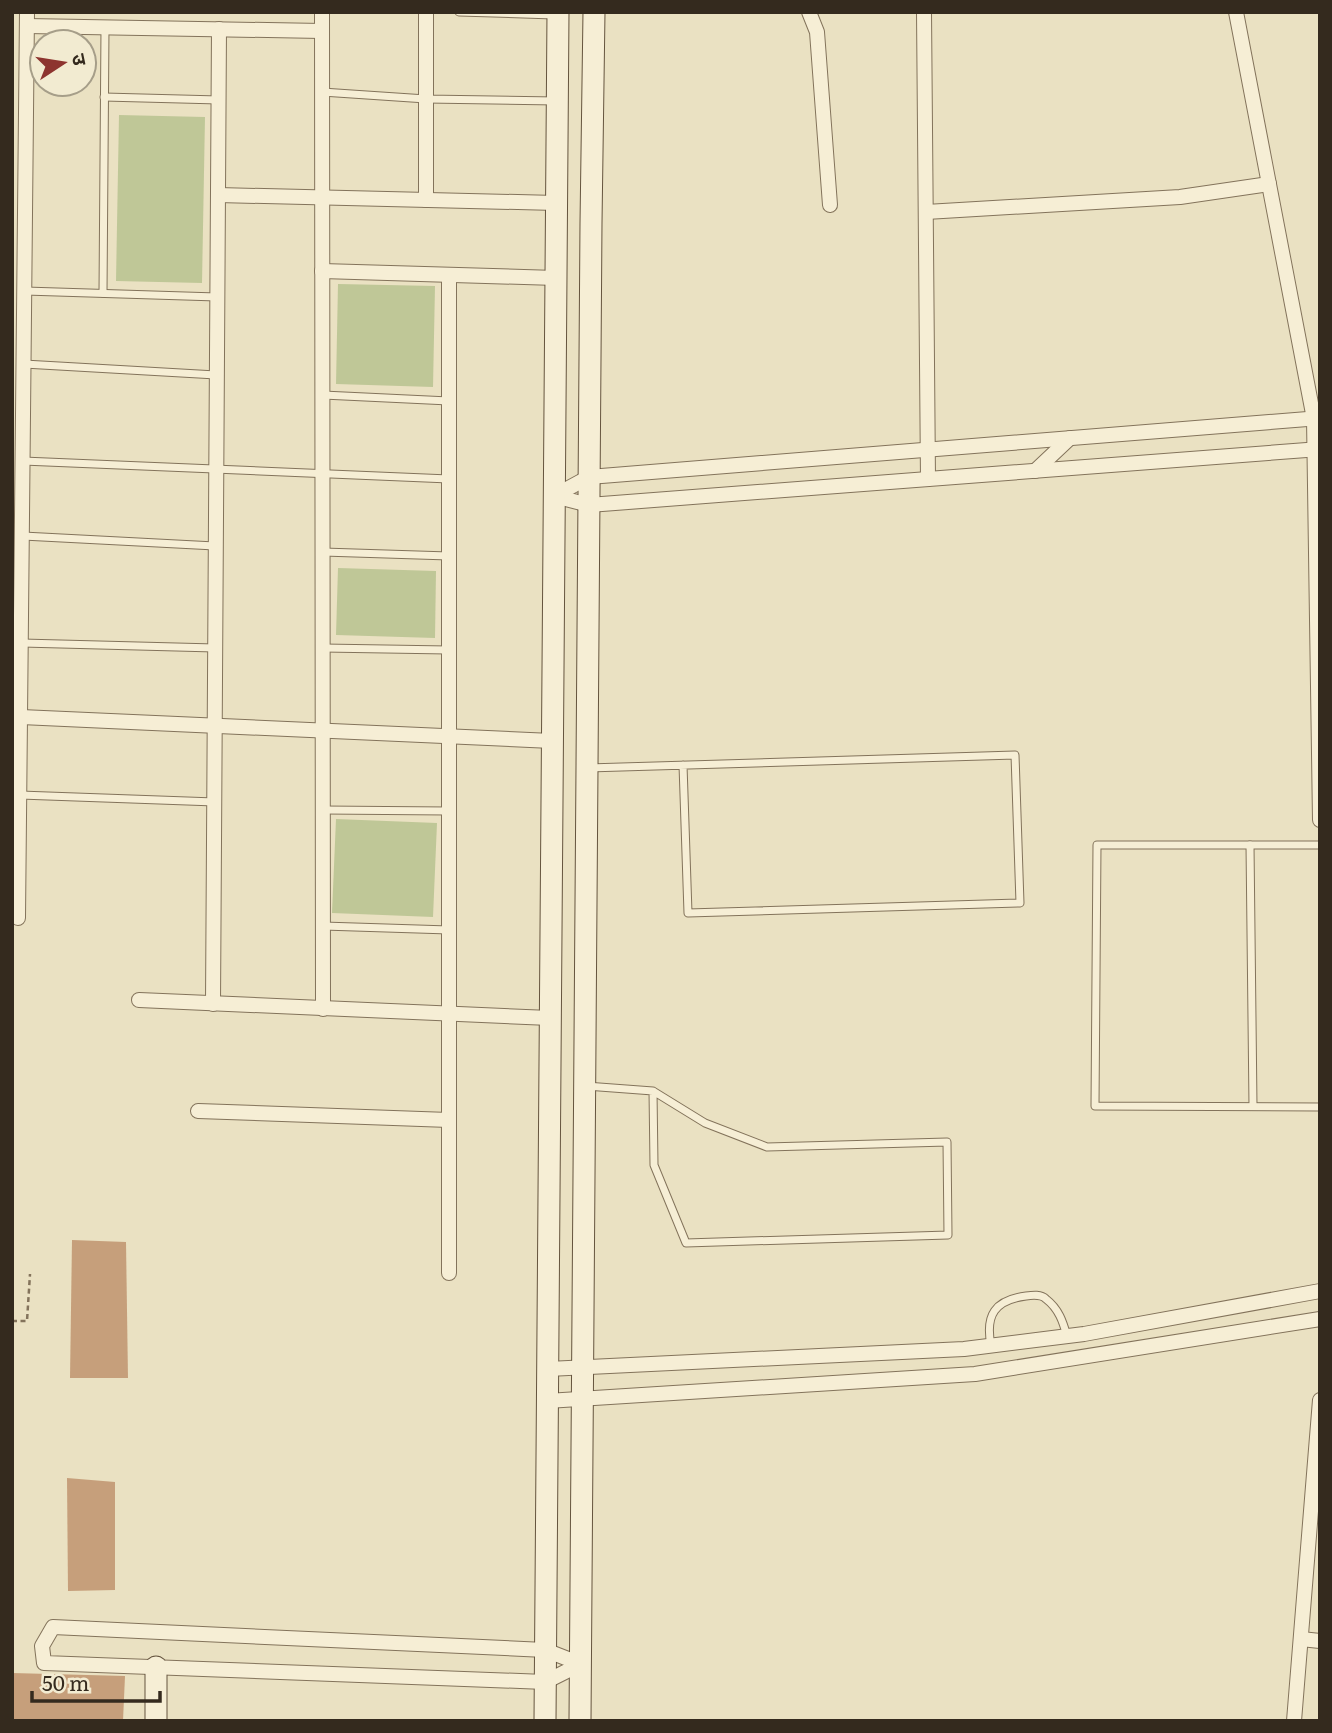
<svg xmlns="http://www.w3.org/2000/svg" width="1332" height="1733" font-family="Literata,'Noto Sans Devanagari',serif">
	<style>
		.green { fill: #bfc797 }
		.building { fill: #c69f7b }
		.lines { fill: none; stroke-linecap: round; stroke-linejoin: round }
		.lane-casing { stroke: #83735b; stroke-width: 9 }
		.street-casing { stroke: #83735b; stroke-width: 16 }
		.secondary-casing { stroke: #65543e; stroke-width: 23 }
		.path { stroke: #83735b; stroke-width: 2.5; stroke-dasharray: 5 3.5; stroke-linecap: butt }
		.lane { stroke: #f6eed5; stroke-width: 7 }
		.street { stroke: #f6eed5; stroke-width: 14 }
		.secondary { stroke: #f6eed5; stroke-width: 21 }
	</style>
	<rect width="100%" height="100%" fill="#eae1c2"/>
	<!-- green -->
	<g class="green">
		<path d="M119,115L205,117L202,283L116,281Z"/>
		<path d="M338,284L435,286L433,387L336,384Z"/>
		<path d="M338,568L436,571L435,638L336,635Z"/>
		<path d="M336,819L437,823L433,917L332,913Z"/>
	</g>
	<!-- building -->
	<g class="building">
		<path d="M72,1240L126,1242L128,1378H70Z"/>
		<path d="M67,1478L115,1482V1590L68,1591Z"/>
		<path d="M12,1673L125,1676L123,1721H12Z"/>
	</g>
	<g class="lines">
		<defs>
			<g id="lane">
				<path d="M459,12L554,15"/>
				<path d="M322,92L426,99L557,101"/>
				<path d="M104,97L219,100"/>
				<path d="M25,291L217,297"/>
				<path d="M103,293L105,28"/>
				<path d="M24,364L216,375"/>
				<path d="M323,395L449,401"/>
				<path d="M23,461L449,479"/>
				<path d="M23,536L215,546"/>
				<path d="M323,552L449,556"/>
				<path d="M22,643L215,648"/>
				<path d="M323,648L448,650"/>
				<path d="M588,768L1015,755L1020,903L688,913L683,765"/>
				<path d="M20,795L215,802"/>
				<path d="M323,810L448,811"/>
				<path d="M1250,845L1253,1106"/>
				<path d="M1320,845H1097L1095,1106L1320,1107"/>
				<path d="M323,926L449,930"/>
				<path d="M586,1086L653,1091L705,1123L767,1147L947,1142L948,1235L686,1243L654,1165L653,1091"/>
				<path d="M991,1345C985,1315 995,1300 1026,1296C1033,1295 1041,1294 1046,1299C1059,1309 1063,1322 1067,1336"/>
			</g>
			<g id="street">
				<path d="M322,12L323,1009"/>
				<path d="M426,12V200"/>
				<path d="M809,12L817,32L830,205"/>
				<path d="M924,12L928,479"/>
				<path d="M1236,12L1314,419L1320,820"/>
				<path d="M27,26L322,31"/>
				<path d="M218,195L556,203"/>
				<path d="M926,212L1180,197L1269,184"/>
				<path d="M322,271L556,278"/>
				<path d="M1035,471L1070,438"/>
				<path d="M554,496L589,477L1320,418"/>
				<path d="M554,496L589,505L1320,449"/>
				<path d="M21,717L552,741"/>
				<path d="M18,918L27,12"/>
				<path d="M139,1000L550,1018"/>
				<path d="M213,1004L219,29"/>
				<path d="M198,1111L449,1120"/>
				<path d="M449,1273V275"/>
				<path d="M548,1369L964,1349L1084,1334L1320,1291"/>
				<path d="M547,1401L975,1374L1320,1319"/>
				<path d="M53,1627L545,1650L581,1664L545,1682L44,1663L42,1646Z"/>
				<path d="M1301,1639L1320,1641"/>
				<path d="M1294,1721L1320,1400"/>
			</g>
			<g id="secondary">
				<path d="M156,1721V1667"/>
				<path d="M545,1721L558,12"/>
				<path d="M580,1721L591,223L594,12"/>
			</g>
		</defs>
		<!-- lane casing -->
		<use href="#lane" class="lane-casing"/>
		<!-- street casing -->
		<use href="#street" class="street-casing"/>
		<!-- secondary casing -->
		<use href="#secondary" class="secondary-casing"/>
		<!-- path -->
		<path class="path" d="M12,1321H27L30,1274"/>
		<!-- lane -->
		<use href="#lane" class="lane"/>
		<!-- street -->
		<use href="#street" class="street"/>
		<!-- secondary -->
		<use href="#secondary" class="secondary"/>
	</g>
	<!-- border -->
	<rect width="1332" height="1733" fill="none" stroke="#342a1e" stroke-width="28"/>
	<!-- north arrow -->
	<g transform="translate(63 63) rotate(78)"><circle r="33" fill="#f2ebd1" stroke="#a69e89" stroke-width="2"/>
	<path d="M0-5L12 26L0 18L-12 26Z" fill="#8d342f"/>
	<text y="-10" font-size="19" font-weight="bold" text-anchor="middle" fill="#342a1e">उ</text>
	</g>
	<!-- scale -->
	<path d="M32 1691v10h128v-10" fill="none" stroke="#342a1e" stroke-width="3.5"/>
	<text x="42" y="1691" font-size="21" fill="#342a1e" stroke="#f2ebd1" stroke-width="5" paint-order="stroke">50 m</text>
</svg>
